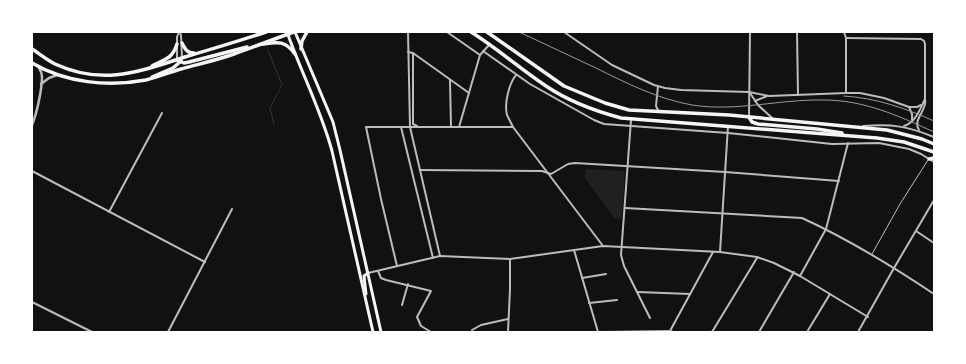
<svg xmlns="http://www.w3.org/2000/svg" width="966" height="364" font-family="'Work Sans',sans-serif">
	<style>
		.green { fill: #202020 }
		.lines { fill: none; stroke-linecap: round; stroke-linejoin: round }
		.stream { stroke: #333; stroke-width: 1 }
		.service { stroke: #bcbcbc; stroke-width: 1 }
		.minor { stroke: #bcbcbc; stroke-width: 2 }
		.tertiary { stroke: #bcbcbc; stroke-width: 2.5 }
		.secondary { stroke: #f5f5f5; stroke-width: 3 }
		.primary { stroke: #f5f5f5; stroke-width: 3.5 }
		.rail { stroke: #9a9a9a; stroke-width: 1 }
	</style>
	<rect width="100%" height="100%" fill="#111"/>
	<!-- green -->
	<path class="green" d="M586,169L625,171L622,218L615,219L585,178Z"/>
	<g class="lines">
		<!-- stream -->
		<path class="stream" d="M268,50L282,85L270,108L274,125"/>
		<!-- service -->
		<path class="service" d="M872,254L900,204L928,160"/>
		<!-- minor -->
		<g class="minor">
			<path d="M180,32L181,36L182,58"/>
			<path d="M408,32L410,127L440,256"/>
			<path d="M447,32L480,55"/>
			<path d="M564,32L612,65L654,85L665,88L681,90L749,92L769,96L846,93H860L884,98L909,107"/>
			<path d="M797,32L798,95"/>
			<path d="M844,32L846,38V92"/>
			<path d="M846,38L921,39L924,41L925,44V99"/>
			<path d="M483,51L530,84L594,120L604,124L728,133L832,144L879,143L909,149L921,154L934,162"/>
			<path d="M408,52L413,53L469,93"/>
			<path d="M413,53V124L417,126"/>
			<path d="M177,60V37L179,32"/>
			<path d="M516,75C509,84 504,103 507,115C509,119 511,123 513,127L603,246"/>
			<path d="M450,80L451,127"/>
			<path d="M658,86L656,106L658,110"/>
			<path d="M750,93L758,105L772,118"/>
			<path d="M755,101L767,96"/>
			<path d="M749,117L750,32"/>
			<path d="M631,120L621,255L624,266L650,318"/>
			<path d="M912,120V114L909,107H917L921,105"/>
			<path d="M863,126C893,124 907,126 934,137"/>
			<path d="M904,126C916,122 920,109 925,99C928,110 912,119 919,130"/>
			<path d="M401,127L433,258"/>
			<path d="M459,127L480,55L489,45"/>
			<path d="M420,170L542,171L551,174L568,164L575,163L725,172L839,181"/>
			<path d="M32,171L205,262"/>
			<path d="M625,208L802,218C848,239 892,266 934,294"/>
			<path d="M109,212L162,113"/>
			<path d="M916,231L934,243"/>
			<path d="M574,250L598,332"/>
			<path d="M720,252L728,126"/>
			<path d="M397,266L381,199L366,127H513"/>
			<path d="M378,271L381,278L386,280L431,291L417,317L421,326L431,332"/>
			<path d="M368,273L440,256L510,259L603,246L720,252L757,257L774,263L800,276L868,317"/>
			<path d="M800,276L826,229L848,143"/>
			<path d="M582,278L606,274"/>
			<path d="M638,292L690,294"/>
			<path d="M32,302L92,332"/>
			<path d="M589,303L617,300"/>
			<path d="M402,305L408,284"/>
			<path d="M472,330L481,325L508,319"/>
			<path d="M670,331L713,252"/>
			<path d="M168,332L232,209"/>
			<path d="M508,332L510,289V259"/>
			<path d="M603,332L670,331L673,332"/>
			<path d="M712,332L757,258"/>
			<path d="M759,332L794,272"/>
			<path d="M807,332L830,294"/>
			<path d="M858,332L894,268L934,200"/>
		</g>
		<!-- tertiary -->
		<g class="tertiary">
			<path d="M41,84L49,78L57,75"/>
			<path d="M32,125C37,113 42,89 42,77C42,73 41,71 39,68"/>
		</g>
		<!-- secondary -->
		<g class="secondary">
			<path d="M287,32C301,72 321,110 332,151L373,332"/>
			<path d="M295,32L333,122L340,150L381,332"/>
			<path d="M366,294L364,276L368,273"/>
		</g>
		<!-- primary -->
		<g class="primary">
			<path d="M471,32C497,48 520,69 546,86C568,101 595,111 621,118L877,138L904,142L934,152"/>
			<path d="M487,32L564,86L605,103L629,110L729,115L887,130L922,139L934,144"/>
			<path d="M182,43C185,49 187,53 194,53"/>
			<path d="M263,44C277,42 285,40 295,54"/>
			<path d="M32,49C40,54 47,60 55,64C103,86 138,72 185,57C212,49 239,41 266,32"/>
			<path d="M301,49L302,41L307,32"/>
			<path d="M177,60L184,63L189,62L247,47"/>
			<path d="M32,63C66,83 108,87 146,80C158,77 170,72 181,69C199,64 217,60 234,54C254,47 274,39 294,32"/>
			<path d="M152,66C164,59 172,60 177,44"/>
			<path d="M152,77L173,68L181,61"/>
			<path d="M749,117L752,122L758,124L817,129L842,133"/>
			<path d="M929,159L934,158"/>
		</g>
		<!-- rail -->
		<g class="rail">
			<path d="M519,32C545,44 570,56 596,68C626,83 658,99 692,105C736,112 780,99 824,100C864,100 899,116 934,132"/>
			<path d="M844,96C876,98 905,108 934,121"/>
		</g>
	</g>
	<!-- border -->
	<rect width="966" height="364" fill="none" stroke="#ffffff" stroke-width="66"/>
</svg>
